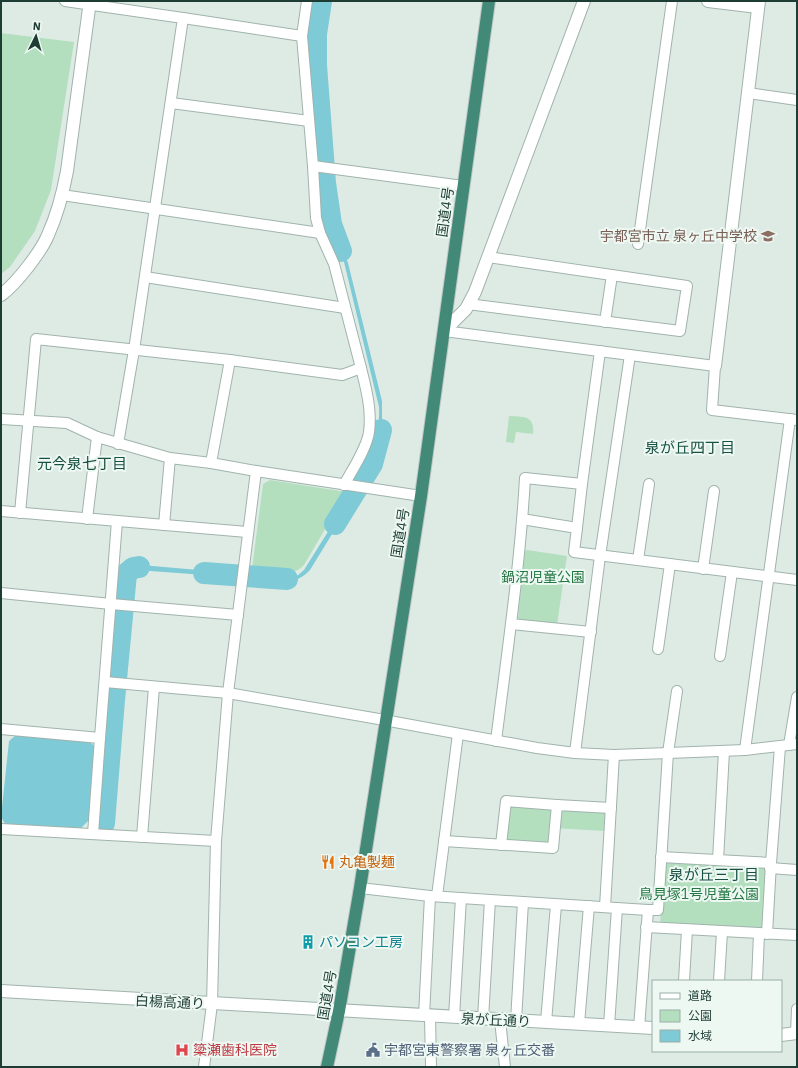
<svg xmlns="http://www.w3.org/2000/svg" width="798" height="1068" font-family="'IBM Plex Sans','Noto Sans JP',sans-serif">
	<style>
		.green { fill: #b4dfbf }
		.water { fill: #7fcad7 }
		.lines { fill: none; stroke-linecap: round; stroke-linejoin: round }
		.river { stroke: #7fcad7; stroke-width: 22 }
		.minor-casing { stroke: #a0b3ac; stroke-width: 12 }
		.tertiary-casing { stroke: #a0b3ac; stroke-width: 14 }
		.trunk-casing { stroke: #bbc5c2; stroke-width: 14 }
		.minor { stroke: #fff; stroke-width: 10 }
		.tertiary { stroke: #fff; stroke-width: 12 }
		.trunk { stroke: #428978; stroke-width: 12 }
		.labels { text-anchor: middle; stroke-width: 4; stroke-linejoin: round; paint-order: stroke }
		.street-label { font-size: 14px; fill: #1d3d34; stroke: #eef8f3 }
		.education-label { font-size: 14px; fill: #785e54; stroke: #eef8f3; text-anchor: end }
		.park-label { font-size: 14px; fill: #247743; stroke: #eef8f3 }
		.food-label { font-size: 14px; fill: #c56008; stroke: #eef8f3; text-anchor: start }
		.culture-label { font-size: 14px; fill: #0d838f; stroke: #eef8f3; text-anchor: start }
		.health-label { font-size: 14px; fill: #be3a42; stroke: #eef8f3; text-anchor: start }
		.service-label { font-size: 14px; fill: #4e5e75; stroke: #eef8f3; text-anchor: start }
		.neighbourhood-label { font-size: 15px; fill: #185042; stroke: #eef8f3 }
	</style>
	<rect width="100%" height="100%" fill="#deebe5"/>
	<!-- green -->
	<g class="green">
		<path d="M1,33L74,42L51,190L35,231L10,267L1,274Z"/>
		<path d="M509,416C524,417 535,415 533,434L516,432L514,443L506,442Z"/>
		<path d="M270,480L347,492L304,565C299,570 295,572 288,573L252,569L263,484Z"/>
		<path d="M527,550L567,556L557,625L522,622L518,618L525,551Z"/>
		<path d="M509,805L605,811L604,831L553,828L551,846L505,842Z"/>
		<path d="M664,859L767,865L763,931L660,925Z"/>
	</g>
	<!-- water -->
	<g class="water">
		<path d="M319,1H322L317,36L325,155H322L315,36Z"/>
		<path d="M324,180H327L330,221L348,263L382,401V426L380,441L376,454L367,472L364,470C374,449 380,431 379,407L344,262L327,222Z"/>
		<path d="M349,498L353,500L310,570C294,587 278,581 257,579V576L290,577L297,576L304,570Z"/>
		<path d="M141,565L233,573V577L136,570L130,574L127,588L123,587C124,573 126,567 141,565Z"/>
		<path d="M114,700L117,701L107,823H104Z"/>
		<path d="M16,735L88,741L96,747L89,820L81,828L6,825L1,817L9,741Z"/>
	</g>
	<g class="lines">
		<!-- river -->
		<g class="river">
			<path d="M321,1L316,34V65L325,183L331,224L341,251"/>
			<path d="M335,524L372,464L380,434L381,430"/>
			<path d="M204,573L287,579"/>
			<path d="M104,823L114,700L126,574L133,568L139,567"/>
		</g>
		<defs>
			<g id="minor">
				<path d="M65,1L183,18L134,350L118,444"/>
				<path d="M183,18L302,36"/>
				<path d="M748,93L797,100"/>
				<path d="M171,103L309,121"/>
				<path d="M313,166L463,186"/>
				<path d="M62,195L320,233"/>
				<path d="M638,244L672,1"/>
				<path d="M145,277L345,308"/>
				<path d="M468,304L680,331L687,286L488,257"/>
				<path d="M605,322L612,275"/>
				<path d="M444,331L715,366L712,410L797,420"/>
				<path d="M230,360L211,463L256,471L421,496"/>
				<path d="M1,419L67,423L97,437L170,458L211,463"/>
				<path d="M344,485C352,470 367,448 369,432C372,410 366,388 361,368"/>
				<path d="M1,511L247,532"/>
				<path d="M20,513L36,339L230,360L342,375L361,368L334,264L320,233L316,218L313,166L302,36L307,1"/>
				<path d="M87,519L97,437"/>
				<path d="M522,519L577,528L574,552L797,580"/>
				<path d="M164,525L170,458"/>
				<path d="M577,528L582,484"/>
				<path d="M638,560L649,484"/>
				<path d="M703,569L714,491"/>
				<path d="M1,593L111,604L238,615"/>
				<path d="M511,624L591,632"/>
				<path d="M658,649L670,564"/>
				<path d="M720,656L732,572"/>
				<path d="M105,682L228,693L373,718L537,748L575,753L614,755L668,753L745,750L797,744"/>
				<path d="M1,729L100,738L117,521"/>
				<path d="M496,741C507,653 520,566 525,478L582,484L600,351"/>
				<path d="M789,745L797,697"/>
				<path d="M745,750L790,419"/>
				<path d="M575,753L600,556L630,355"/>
				<path d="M1,829L216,841"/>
				<path d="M93,834L100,738"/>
				<path d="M142,837L154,687"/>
				<path d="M444,841L553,848L557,805L611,808"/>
				<path d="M501,845L506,801L557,805"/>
				<path d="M661,857L771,863"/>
				<path d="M718,860L724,751"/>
				<path d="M770,868L797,870"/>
				<path d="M360,888L430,896L648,910"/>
				<path d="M437,896L458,734"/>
				<path d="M605,907L614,755"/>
				<path d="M646,927L797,935"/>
				<path d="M767,934L771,863L780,747"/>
				<path d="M684,981L687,930"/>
				<path d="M719,981L722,932"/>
				<path d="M757,981L759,934"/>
				<path d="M424,1016L430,896"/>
				<path d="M430,1016L431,1067"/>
				<path d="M454,1017L461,898"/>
				<path d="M483,1019L490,900"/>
				<path d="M500,1020L505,1067"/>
				<path d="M516,1021L523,902"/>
				<path d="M546,1022L556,905"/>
				<path d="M579,1024L589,906"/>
				<path d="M609,1026L617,908"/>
				<path d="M639,1028L648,910H658L668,753L677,691"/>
				<path d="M796,1033L797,1009"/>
				<path d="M204,1067L212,1004L216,841L228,693L256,471"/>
			</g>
			<g id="tertiary">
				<path d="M708,1L758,7"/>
				<path d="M1,295C16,284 41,252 48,235C57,215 63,193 67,171L90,1"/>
				<path d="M444,331L466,309L475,292L584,1"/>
				<path d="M715,366L759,1"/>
				<path d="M1,991L653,1028"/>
				<path d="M781,1035L797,1033"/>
			</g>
			<path id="trunk" d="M327,1067L339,1011L360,888L421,496L489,1"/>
		</defs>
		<!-- minor casing -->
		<use href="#minor" class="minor-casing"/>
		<!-- tertiary casing -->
		<use href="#tertiary" class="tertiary-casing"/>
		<!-- trunk casing -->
		<use href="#trunk" class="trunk-casing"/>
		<!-- minor -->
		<use href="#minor" class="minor"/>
		<!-- tertiary -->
		<use href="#tertiary" class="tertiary"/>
		<!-- trunk -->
		<use href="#trunk" class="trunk"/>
	</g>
	<!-- icons -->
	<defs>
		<symbol id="school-bare" viewBox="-9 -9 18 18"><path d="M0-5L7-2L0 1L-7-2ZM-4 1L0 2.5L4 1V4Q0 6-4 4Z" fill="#8d6e63" stroke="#eef8f3" stroke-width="2.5" paint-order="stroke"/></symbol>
		<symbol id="restaurant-bare" viewBox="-9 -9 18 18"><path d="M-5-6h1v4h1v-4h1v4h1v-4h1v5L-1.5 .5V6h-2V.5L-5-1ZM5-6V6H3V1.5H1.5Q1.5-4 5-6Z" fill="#e8710a" stroke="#eef8f3" stroke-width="2.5" paint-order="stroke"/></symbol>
		<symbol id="building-bare" viewBox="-9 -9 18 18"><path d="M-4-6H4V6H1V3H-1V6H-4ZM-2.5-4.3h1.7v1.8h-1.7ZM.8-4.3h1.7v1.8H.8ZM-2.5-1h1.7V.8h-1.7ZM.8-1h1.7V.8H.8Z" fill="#0f9aa8" stroke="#eef8f3" stroke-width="2.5" paint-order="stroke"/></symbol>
		<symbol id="hospital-bare" viewBox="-9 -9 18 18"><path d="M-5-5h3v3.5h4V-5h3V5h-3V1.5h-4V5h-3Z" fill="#e0444e" stroke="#eef8f3" stroke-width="2.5" paint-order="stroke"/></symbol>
		<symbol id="civic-bare" viewBox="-9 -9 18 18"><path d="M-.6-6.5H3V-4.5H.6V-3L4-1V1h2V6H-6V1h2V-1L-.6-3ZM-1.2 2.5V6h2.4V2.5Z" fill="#5c6f8a" stroke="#eef8f3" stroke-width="2.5" paint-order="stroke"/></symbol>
	</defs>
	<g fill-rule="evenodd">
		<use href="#school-bare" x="758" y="226" width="20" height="20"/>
		<use href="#restaurant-bare" x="318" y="852" width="20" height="20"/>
		<use href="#building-bare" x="298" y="932" width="20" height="20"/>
		<use href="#hospital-bare" x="172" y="1040" width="20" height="20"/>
		<use href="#civic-bare" x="363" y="1040" width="20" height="20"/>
	</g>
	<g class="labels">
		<!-- street labels -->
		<g class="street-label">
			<text transform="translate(445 212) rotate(-82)" y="5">国道4号</text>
			<text transform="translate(400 533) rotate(-81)" y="5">国道4号</text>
			<text transform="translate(327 995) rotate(-80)" y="5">国道4号</text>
			<text transform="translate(170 1002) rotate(3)" y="5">白楊高通り</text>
			<text transform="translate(496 1020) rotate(3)" y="5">泉が丘通り</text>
		</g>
		<!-- education labels -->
		<g class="education-label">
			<text x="757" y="241">宇都宮市立 泉ヶ丘中学校</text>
		</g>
		<!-- park labels -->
		<g class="park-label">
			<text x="543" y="582">鍋沼児童公園</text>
			<text x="699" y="899">鳥見塚1号児童公園</text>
		</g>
		<!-- food labels -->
		<g class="food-label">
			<text x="339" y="867">丸亀製麺</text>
		</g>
		<!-- culture labels -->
		<g class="culture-label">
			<text x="319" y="947">パソコン工房</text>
		</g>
		<!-- health labels -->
		<g class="health-label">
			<text x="193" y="1055">簗瀬歯科医院</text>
		</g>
		<!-- service labels -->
		<g class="service-label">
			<text x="384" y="1055">宇都宮東警察署 泉ヶ丘交番</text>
		</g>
		<!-- neighbourhood labels -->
		<g class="neighbourhood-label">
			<text x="690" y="453">泉が丘四丁目</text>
			<text x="82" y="469">元今泉七丁目</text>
			<text x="714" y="880">泉が丘三丁目</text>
		</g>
	</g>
	<!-- border -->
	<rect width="798" height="1068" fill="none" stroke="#1d3d34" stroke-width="4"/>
	<!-- legend -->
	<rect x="652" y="980" width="130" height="72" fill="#eef8f3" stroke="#9aada7"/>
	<rect x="660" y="993" width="20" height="6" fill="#ffffff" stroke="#9aada7"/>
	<text x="688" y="1000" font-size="12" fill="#1d3d34">道路</text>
	<rect x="660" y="1010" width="20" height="12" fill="#b4dfbf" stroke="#9aada7"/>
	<text x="688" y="1020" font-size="12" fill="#1d3d34">公園</text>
	<rect x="660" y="1030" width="20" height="12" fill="#7fcad7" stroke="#9aada7"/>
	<text x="688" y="1040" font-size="12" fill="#1d3d34">水域</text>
	<!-- north arrow -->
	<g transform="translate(36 36) rotate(5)" stroke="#eef8f3" stroke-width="3" paint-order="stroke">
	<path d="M0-3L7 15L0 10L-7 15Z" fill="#1d3d34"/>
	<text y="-6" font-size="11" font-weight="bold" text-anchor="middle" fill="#1d3d34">N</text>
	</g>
</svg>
